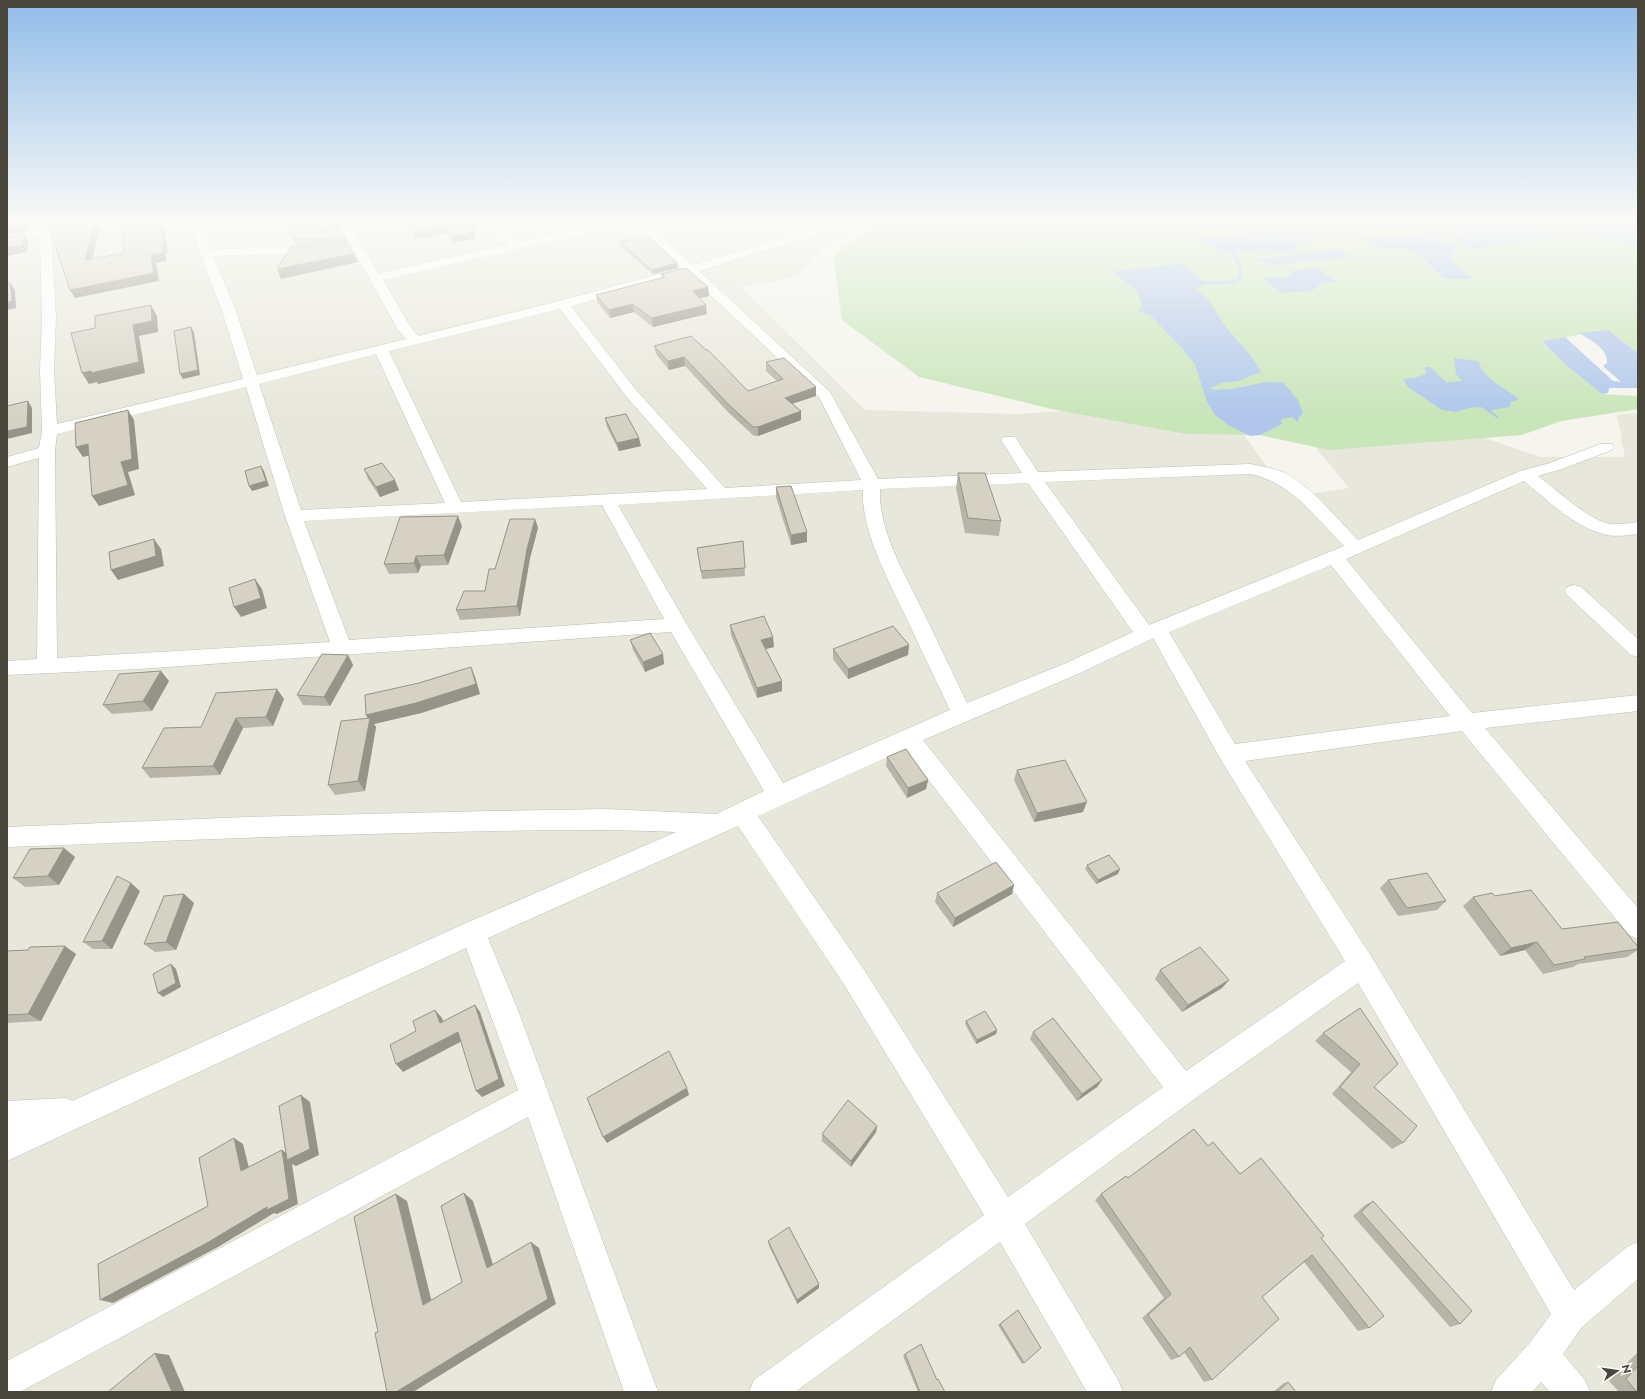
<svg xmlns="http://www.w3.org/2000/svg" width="1645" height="1399" font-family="Jost,sans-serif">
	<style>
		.residential { fill: #e8e7db }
		.green { fill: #c9e5ba }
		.water { fill: #b0c7eb }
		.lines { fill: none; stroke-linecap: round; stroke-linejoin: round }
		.stream { stroke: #b0c7eb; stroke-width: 3.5 }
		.street-casing { stroke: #c0beb0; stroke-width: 1 }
		.street { fill: #fff; fill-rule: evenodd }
		.wall { fill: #b8b5a8 }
		.shaded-wall { fill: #969388 }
		.building { fill: #d6d2c3; stroke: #969388 }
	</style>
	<rect width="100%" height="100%" fill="#f5f4ed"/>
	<!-- residential -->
	<path class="residential" d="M7,220H890L826,244L797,277L741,287L865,410L1018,414L1096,409L1241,431L1267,467L1297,496L1349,488L1303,432L1413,413L1540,457H1625L1617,415L1638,413V1392H7Z"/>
	<!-- green -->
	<path class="green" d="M890,220H1638V353L1608,330L1542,341L1602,394L1638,396V409L1561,421L1522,435L1329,450L1260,435L1186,434L1052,409L919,377L842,320L833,256L865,231Z"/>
	<!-- water -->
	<g class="water">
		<path d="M1437,220H1532L1560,237L1507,243L1474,250L1449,238L1463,234L1454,231Z"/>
		<path d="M1564,220H1622L1627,222H1638V246L1610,238H1596L1575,221Z"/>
		<path d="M1284,229L1314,241L1297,245V252L1289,253L1263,250L1223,253L1196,239Z"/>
		<path d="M1425,234L1459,248L1452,254L1451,261L1473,279H1444C1418,254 1415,245 1378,249L1361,236H1407Z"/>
		<path d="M1331,249H1342L1345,253L1353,257L1330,260H1309L1272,266L1255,259L1320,252Z"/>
		<path d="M1181,263C1193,270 1195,277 1208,283L1195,288C1212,300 1214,311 1226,327C1239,343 1251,353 1261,372L1238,381L1221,383L1209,389C1223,392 1247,386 1261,383C1268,381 1276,383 1283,382L1298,400L1303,413L1299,417L1298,422L1292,417L1281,419L1282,424L1260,435L1250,436L1228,425L1215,415L1207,402L1195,364L1182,348L1150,315L1137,311L1142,308C1139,285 1129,287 1114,272C1136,267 1159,268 1181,263Z"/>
		<path d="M1316,268L1336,281L1322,283L1312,291L1282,293L1261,277L1286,278L1295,270Z"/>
		<path d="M1608,330L1638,353V388H1609L1608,393L1602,394L1566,365L1542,341L1565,337L1613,381L1621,382L1603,366L1607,363C1608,348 1590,340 1579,333Z"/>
		<path d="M1454,358L1478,361C1484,379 1505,388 1519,399L1511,402L1510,407L1491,410L1500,419L1497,418L1481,407L1469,408L1455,412L1442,410L1408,387L1403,379L1414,378L1426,374L1425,367H1430L1446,382L1462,381L1456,374Z"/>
	</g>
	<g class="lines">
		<!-- stream -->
		<g class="stream">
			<path d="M1538,223L1566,220"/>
			<path d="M1296,233L1330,230L1361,236"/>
			<path d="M1425,234L1454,231"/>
			<path d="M1208,283L1234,282L1239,279L1240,266L1233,252"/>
		</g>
		<defs>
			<g id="street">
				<path d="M40,220H50L51,228L100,220H124L118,223L51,235L56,316L54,371L57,424L243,379L222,311L200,253L191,220H202L211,249L351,246L336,220H347L379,273L508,244L487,220H498L519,242L617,220H644L693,265L802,232L851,220H869L868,222L810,237L699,271L830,392L878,479L1022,473L1001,440L1003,437H1015L1038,472L1250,464C1261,466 1273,468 1283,472C1313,487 1335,517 1358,540L1520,471L1550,463L1600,444H1612L1614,447L1612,450L1562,469L1538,476C1555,489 1590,521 1610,524C1619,525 1629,523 1638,522V534C1628,535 1617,537 1607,535C1575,528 1548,501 1524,481L1346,559L1472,713L1638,695V711L1485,728L1638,908V939L1629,935L1462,731L1245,761L1371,956L1574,1290L1627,1247L1638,1242V1279L1582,1327L1563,1354L1585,1380L1590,1392H1550L1541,1382L1532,1392H1491L1496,1380L1529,1344L1551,1314L1358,983L1193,1100L1025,1224L1118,1380L1123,1392H1087L1000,1242L795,1392H749L754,1380L984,1215L845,986L738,826L488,938L518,1010L658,1392H624L528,1117L20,1392H7V1361L518,1090L466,948L7,1161V1101L66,1098L72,1101L464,924L676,832C586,828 497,831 407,833C273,836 140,842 7,847V827L247,817L490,811L607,809L716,814L764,791L671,632L139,669L7,675V661L37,659L39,458L7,467V457L39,448L42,431L40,371L42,316L40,237L7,243V235L40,230ZM634,223L682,268L559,301L418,336L410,326L383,280ZM355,253L397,328L406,339L257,375L236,311L213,256ZM688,274L819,397L861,480L725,488L636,390L571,306ZM560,309L626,396L707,489L461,502L389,351ZM376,354L445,503L301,510L259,384ZM246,387L285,516L330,642L57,658L55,451L57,434ZM1250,474C1291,482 1316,518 1344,546L1149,625L1045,482ZM1028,483L1133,632L1064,664L967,703C952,672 937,640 922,609C904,573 878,529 880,489ZM863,490C861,530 887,577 904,613C919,646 935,678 950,710L783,783L686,623L618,505ZM602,505L664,619L349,640L304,521ZM1331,565L1450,716L1235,744L1169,632ZM1153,638L1221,760L1345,961L1186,1071L923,740L1078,674ZM905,749L1163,1087L1008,1197L863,968L758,816Z"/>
				<path d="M1574,585L1581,587L1638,639V657L1631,655L1567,595L1565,591L1567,587Z"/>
			</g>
		</defs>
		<!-- street casing -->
		<use href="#street" class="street-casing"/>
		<!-- street -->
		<use href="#street" class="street"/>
	</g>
	<!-- wall -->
	<g class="wall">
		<path d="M285,220L345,238L348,245L296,246Z"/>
		<path d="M356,220H471L473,223L475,229V238L454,243L447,233L415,239L405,223L358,224Z"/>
		<path d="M619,242L678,268L653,274L620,246Z"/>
		<path d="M661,274L708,287L709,296L699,298L707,314L653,327L634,312L610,318L598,303L596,295L662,278Z"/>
		<path d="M691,336L748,391L777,381L766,371V362L816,387V396L792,404L801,411V420L758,436H754L729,413L685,366L669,370L656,354L654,346Z"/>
		<path d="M605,418L641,446L619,451L607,427Z"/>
		<path d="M364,469L399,490L380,497L368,479Z"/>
		<path d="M958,473L1001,521L999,536L965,533L956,488Z"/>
		<path d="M776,487L807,532V542L791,545L776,497Z"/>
		<path d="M535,519L538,528L530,558L520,616L460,620L456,610L485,591L495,569Z"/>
		<path d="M462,526L448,565L421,566L418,573L389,574L384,564Z"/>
		<path d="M743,541L745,576L702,579L697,548Z"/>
		<path d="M730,625L774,647L765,649L782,691L757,698L731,635Z"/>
		<path d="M630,640L663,654L664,664L645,672L633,650Z"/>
		<path d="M909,645L908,655L848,679L833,659V649Z"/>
		<path d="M348,655L353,665L330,706L303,705L297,695Z"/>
		<path d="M475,677L480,694L421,713L374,724L376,727L365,791L335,795L328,785L367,718Z"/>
		<path d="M169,681L152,711L112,714L103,705Z"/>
		<path d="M284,699L273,726L243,728L220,775L150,778L142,768L201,727Z"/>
		<path d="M887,757L928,780L926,789L907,798L886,766Z"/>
		<path d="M1017,770L1083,812L1034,822L1014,780Z"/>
		<path d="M75,857L59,885L25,887L13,878Z"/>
		<path d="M1087,865L1118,874L1096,884L1085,869Z"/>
		<path d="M1388,880L1446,901L1437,910L1398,916L1380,888Z"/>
		<path d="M140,891L112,949H93L83,942Z"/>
		<path d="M937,893L1012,894L953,927L935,902Z"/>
		<path d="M1495,896L1562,929L1638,947V950L1627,957L1578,964L1573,967L1543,974L1525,950L1500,956L1463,906L1473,897Z"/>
		<path d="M194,903L176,950L155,952L144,944Z"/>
		<path d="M7,951L76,954L41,1021L7,1023Z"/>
		<path d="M1160,970L1229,980L1222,988L1182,1012L1155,979Z"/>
		<path d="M1360,1008L1374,1087L1403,1143L1392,1149L1332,1094L1351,1072L1315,1041L1323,1033Z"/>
		<path d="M966,1021L997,1030L996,1034L976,1044L965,1024Z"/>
		<path d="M1033,1032L1102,1080L1097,1087L1077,1101L1030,1039Z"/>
		<path d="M877,1126L876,1132L851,1167L822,1141V1134Z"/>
		<path d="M1208,1146L1240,1174L1321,1238L1369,1328L1358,1331L1304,1262L1262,1297L1212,1380L1204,1382L1184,1352L1179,1357L1171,1360L1142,1318L1164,1298L1095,1200L1101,1194L1128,1178Z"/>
		<path d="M1373,1201L1460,1324L1450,1327L1353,1216L1365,1205Z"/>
		<path d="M768,1241L819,1284V1288L797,1304L769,1246Z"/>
		<path d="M1018,1310L1024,1363L1022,1364L998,1325Z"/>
		<path d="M1638,1352V1392H1619L1609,1381Z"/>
		<path d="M905,1354L937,1380L945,1392H918L903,1356Z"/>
		<path d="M1288,1382L1296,1392H1273L1284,1383Z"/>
	</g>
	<!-- shaded-wall -->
	<g class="shaded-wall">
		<path d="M25,220H29V230L7,235V227Z"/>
		<path d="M64,220H95L67,224Z"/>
		<path d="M96,220L100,228L90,268L85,260Z"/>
		<path d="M160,220H163L168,252L166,253V261L156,263L159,281L75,298L70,290L151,255Z"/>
		<path d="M473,223L475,229V238L454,243L452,236Z"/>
		<path d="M445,227L447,233L415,239L413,233Z"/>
		<path d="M24,234L28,241L27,252L7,256V248Z"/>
		<path d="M354,254L358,262L281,279L277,269Z"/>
		<path d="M677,263L678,268L653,274L652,270Z"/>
		<path d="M10,283L15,290L16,308L7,310V302Z"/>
		<path d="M708,287L709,296L694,300L693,291Z"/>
		<path d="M632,304L634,312L610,318L609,310Z"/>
		<path d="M151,305L157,316L158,332L139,336L145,373L98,384L97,382L89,384L82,373L133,325Z"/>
		<path d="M706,305L707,314L653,327L652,318Z"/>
		<path d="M191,327L194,332L200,375L183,379L180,374Z"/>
		<path d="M684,357L685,366L669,370L668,361Z"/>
		<path d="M816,387V396L785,406V398Z"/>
		<path d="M28,401L32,408V433L7,439V431Z"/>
		<path d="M128,410L134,420L139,469L128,472L135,495L99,506L92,496L121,462Z"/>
		<path d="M801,411V420L758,436V427Z"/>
		<path d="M639,438L641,446L619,451L617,443Z"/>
		<path d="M88,444L95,454L83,457L76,447Z"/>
		<path d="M261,466L264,471L269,486L252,491L249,486Z"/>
		<path d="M395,480L399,490L380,497L376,487Z"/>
		<path d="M458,516L462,526L448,565L444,555Z"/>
		<path d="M535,519L538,528L530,558L520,616L517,606L527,549Z"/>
		<path d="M807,532V542L791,545V535Z"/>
		<path d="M154,539L161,549L164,566L118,580L111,570Z"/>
		<path d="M416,556L421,566L418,573L414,563Z"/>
		<path d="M255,579L262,589L267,608L241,617L234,607Z"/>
		<path d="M773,637L774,647L762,650L761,640Z"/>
		<path d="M909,645L908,655L848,679V669Z"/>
		<path d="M663,654L664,664L645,672L643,662Z"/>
		<path d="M348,655L353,665L330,706L324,697Z"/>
		<path d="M471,667L475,677L480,694L421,713L374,724L376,727L365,791L358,781L369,721L366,715Z"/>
		<path d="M161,671L169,681L152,711L143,701Z"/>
		<path d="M782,681V691L757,698V688Z"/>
		<path d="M277,689L284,699L273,726L266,717Z"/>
		<path d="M236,718L243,728L220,775L213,766Z"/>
		<path d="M928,780L926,789L907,798L908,788Z"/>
		<path d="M1087,802L1083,812L1034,822L1037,813Z"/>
		<path d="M64,848L75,857L59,885L48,876Z"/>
		<path d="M1120,869L1118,874L1096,884L1098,880Z"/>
		<path d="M131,883L140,891L112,949L102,941Z"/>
		<path d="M1014,885L1012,894L953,927L955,918Z"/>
		<path d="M184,894L194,903L176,950L166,942Z"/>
		<path d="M1537,942L1525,950L1500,956L1511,948Z"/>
		<path d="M65,946L76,954L41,1021L28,1014Z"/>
		<path d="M171,964L176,969L181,987L163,997L158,993Z"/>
		<path d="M1229,980L1222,988L1182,1012L1188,1005Z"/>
		<path d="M475,1005L480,1012L505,1086L482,1097L476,1091Z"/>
		<path d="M435,1010L442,1018L446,1030L440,1023Z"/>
		<path d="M997,1030L996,1034L976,1044L977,1040Z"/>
		<path d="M458,1032L464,1040L403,1072L396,1064Z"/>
		<path d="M1102,1080L1097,1087L1077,1101L1082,1094Z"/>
		<path d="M687,1088L689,1095L607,1143L603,1137Z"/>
		<path d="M301,1095L310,1102L319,1155L296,1166L292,1164L298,1204L277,1214L274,1213L218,1247L113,1303L100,1300L282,1150L291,1156Z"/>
		<path d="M877,1126L876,1132L851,1167V1161Z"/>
		<path d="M234,1138L243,1144L251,1176L241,1171Z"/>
		<path d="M464,1193L473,1201L496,1274L487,1268Z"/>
		<path d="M396,1194L407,1201L434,1311L423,1305Z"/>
		<path d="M531,1242L539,1248L556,1304L413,1392H396Z"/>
		<path d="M819,1284V1288L797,1304V1300Z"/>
		<path d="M155,1353L169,1355L185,1392H172Z"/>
	</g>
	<!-- building -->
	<g class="building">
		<path d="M7,220H25L24,223L7,227Z"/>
		<path d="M96,220L85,260L124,253L121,220H160L164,244L162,245V253L151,255L154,273L70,290L50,229Z"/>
		<path d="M285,220H314L320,230L337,226L345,238L293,239Z"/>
		<path d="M405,220H471L473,223V232L452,236L445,227L413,233Z"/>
		<path d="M24,234L23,245L7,248V237Z"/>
		<path d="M648,236L677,263L652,270L619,242Z"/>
		<path d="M350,246L354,254L277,269L291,247Z"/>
		<path d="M686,268L708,287L693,291L706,305L652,318L632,304L609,310L596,295L665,277L661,274Z"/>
		<path d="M10,283L12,301L7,302V284Z"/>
		<path d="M151,305L152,321L133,325L139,362L91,373V371L82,373L71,333L95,328V316Z"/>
		<path d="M191,327L198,370L180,374L174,331Z"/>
		<path d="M691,336L706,350H708L748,391L783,379L766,362L784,358L816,387L785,398L801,411L758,427H753L728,404L684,357L668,361L654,346Z"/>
		<path d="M28,401L27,427L7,431V406Z"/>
		<path d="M128,410L132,459L121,462L128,485L92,496L88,444L76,447L75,423Z"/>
		<path d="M626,414L639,438L617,443L605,418Z"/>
		<path d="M382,463L395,480L376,487L364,469Z"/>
		<path d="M261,466L266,481L249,486L245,471Z"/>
		<path d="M958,473H985L1001,521L968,518Z"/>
		<path d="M791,486L807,532L791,535L776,487Z"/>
		<path d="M458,516L444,555L416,556L414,563L384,564L400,517Z"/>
		<path d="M510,519H535L527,549L517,606L456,610L464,591H485L489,569H495Z"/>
		<path d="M154,539L156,556L111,570L109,552Z"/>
		<path d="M743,541L745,568L701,571L697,548Z"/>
		<path d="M255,579L261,598L234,607L229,588Z"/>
		<path d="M764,616L773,637L761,640L782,681L757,688L730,625Z"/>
		<path d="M893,626L909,645L848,669L833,649Z"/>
		<path d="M650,633L663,654L643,662L630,640Z"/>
		<path d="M322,654L348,655L324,697L297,695Z"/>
		<path d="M471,667L476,684L416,703L366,715L365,695L419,683Z"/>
		<path d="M161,671L143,701L103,705L119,674Z"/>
		<path d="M277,689L266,717L236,718L213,766L142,768L164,728L201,727L216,693Z"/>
		<path d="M370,718L358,781L328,785L341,721Z"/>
		<path d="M906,749L928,780L908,788L887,757Z"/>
		<path d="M1065,760L1087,802L1037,813L1017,770Z"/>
		<path d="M64,848L48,876L13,878L30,849Z"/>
		<path d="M1109,855L1120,869L1098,880L1087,865Z"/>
		<path d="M996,862L1014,885L955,918L937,893Z"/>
		<path d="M1427,873L1446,901L1407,908L1388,880Z"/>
		<path d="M117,876L131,883L102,941L83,942Z"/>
		<path d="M1531,890L1562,929L1618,922L1638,947V949L1584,957L1585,959L1554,965L1537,942L1511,948L1473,897L1492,893L1495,896Z"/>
		<path d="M184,894L166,942L144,944L164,896Z"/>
		<path d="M65,946L28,1014L7,1015V951L28,950L30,947Z"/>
		<path d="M1200,947L1229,980L1188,1005L1160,970Z"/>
		<path d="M171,964L176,983L158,993L153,974Z"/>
		<path d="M475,1005L499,1079L476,1091L458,1032L396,1064L390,1045L416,1031L413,1021L435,1010L440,1023Z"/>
		<path d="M1360,1008L1398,1064L1374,1087L1417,1126L1403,1143L1340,1087L1360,1064L1323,1033Z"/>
		<path d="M985,1011L997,1030L977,1040L966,1021Z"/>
		<path d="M1053,1018L1102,1080L1082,1094L1033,1032Z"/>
		<path d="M669,1051L687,1088L603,1137L587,1098Z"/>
		<path d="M301,1095L310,1149L287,1160L279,1106Z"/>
		<path d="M848,1100L877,1126L851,1161L822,1134Z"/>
		<path d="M1194,1129L1208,1146L1213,1142L1240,1174L1261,1158L1324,1236L1321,1238L1384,1316L1369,1328L1312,1255L1262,1297L1279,1319L1212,1380L1190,1347L1179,1357L1148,1315L1171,1294L1101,1194L1126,1176L1128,1178Z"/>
		<path d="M234,1138L241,1171L282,1150L289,1199L267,1210V1207L207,1243L100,1300L98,1264L208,1206L199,1158Z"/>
		<path d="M464,1193L487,1268L531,1242L548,1299L396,1392H387L375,1333L378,1332L354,1217L396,1194L423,1305L462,1282L441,1206Z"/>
		<path d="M1373,1201L1472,1311L1460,1324L1361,1212Z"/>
		<path d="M789,1227L819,1284L797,1300L768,1241Z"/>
		<path d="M1018,1310L1041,1348L1024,1363L1000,1324Z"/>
		<path d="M921,1344L937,1380L938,1379L945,1392H920L905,1354Z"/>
		<path d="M155,1353L172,1392H108Z"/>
		<path d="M1638,1366V1392H1637L1626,1379Z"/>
		<path d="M1288,1382L1296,1392H1277Z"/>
	</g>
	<!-- sky -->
	<linearGradient id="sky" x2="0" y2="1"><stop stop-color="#91bce9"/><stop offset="0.53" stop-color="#fafaf7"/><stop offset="1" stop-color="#fafaf7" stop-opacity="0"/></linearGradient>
	<rect width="1645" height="416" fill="url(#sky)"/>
	<!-- border -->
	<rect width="1645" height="1399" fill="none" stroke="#49463b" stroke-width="16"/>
	<!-- north arrow -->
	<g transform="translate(1617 1371) rotate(77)" stroke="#ffffff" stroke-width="3" paint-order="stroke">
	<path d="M0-3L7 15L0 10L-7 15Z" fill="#49463b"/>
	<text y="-6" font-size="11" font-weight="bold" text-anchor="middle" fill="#49463b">N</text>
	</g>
</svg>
